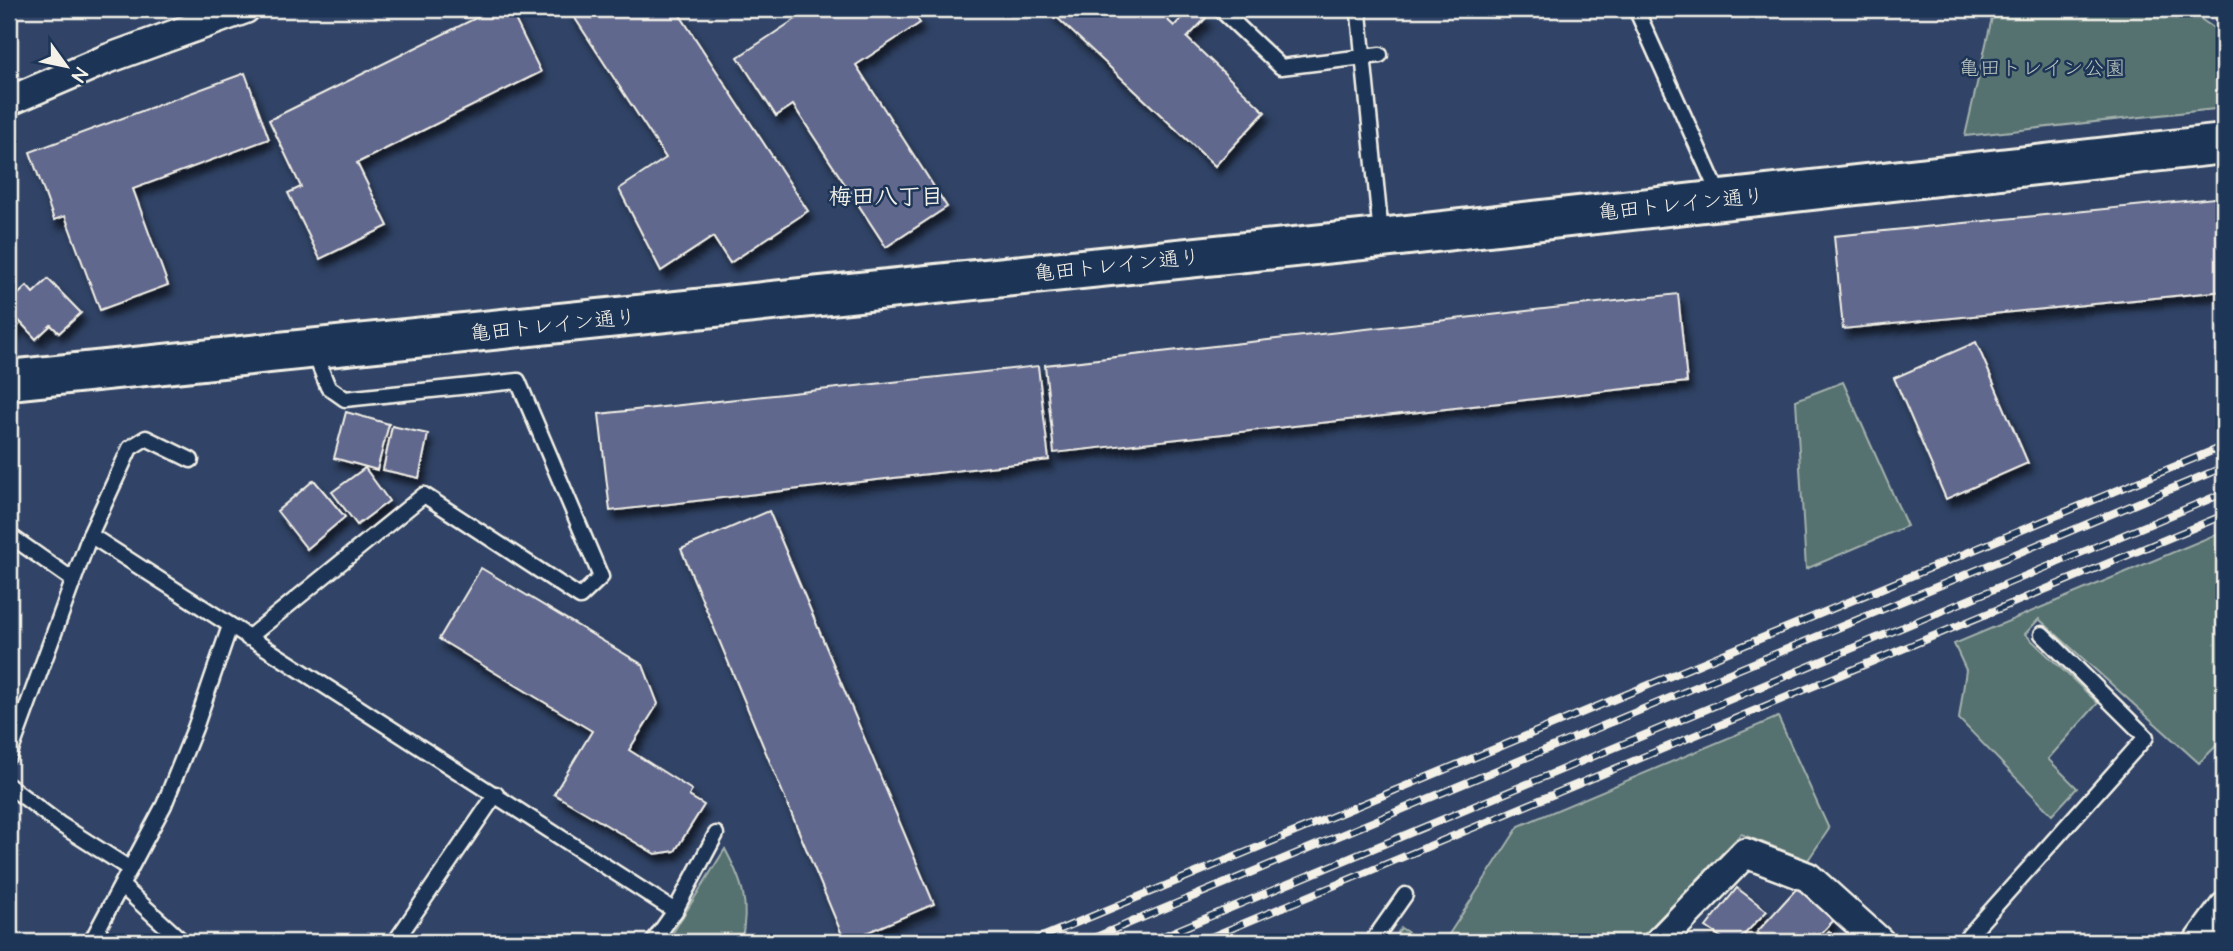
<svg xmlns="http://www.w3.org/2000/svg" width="2233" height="951" font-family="'Architects Daughter','Klee One',sans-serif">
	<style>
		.green { fill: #547170; stroke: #a4b1ac; stroke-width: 2 }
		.building { fill: #61678d; stroke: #f4f1e8; stroke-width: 2; filter: url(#shadow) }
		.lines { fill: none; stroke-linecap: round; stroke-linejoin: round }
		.lane-casing { stroke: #f4f1e8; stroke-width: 19 }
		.street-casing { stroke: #f4f1e8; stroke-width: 33 }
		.secondary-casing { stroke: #f4f1e8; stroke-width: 44 }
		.lane { stroke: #1d3557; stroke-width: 14 }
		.street { stroke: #1d3557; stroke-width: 28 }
		.secondary { stroke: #1d3557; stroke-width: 38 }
		.rail-casing { stroke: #f4f1e8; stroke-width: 8 }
		.rail { stroke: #1d3557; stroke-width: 5; stroke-dasharray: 16; stroke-linecap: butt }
		.labels { text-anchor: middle; stroke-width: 5; stroke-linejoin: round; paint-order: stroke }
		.park-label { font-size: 21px; fill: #bcc4be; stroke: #1d3557 }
		.street-label { font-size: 21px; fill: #f4f1e8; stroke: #1d3557 }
		.neighbourhood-label { font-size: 23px; font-weight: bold; fill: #f4f1e8; stroke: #1d3557 }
	</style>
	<defs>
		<filter id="shadow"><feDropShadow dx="4.5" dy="8" stdDeviation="3.5" flood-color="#0009"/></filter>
	</defs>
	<rect width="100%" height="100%" fill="#314467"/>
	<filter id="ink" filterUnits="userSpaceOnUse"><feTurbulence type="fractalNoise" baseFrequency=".0143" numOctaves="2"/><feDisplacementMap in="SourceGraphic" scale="14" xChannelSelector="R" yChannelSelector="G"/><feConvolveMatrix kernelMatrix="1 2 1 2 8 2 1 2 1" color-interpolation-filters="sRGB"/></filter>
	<g filter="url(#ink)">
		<!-- green -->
		<g class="green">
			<path d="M1994,9H2186L2224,35V108L1965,136Z"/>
			<path d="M1843,382L1907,526L1806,569L1796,400Z"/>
			<path d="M2224,531V738L2199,763L2039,619L2025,634L2098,703L2048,759L2077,788L2052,815L1959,719L1966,670L1954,644Z"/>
			<path d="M1778,717L1829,829L1808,860L1741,834L1637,942H1444L1519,826Z"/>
			<path d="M725,849C743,883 750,903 741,942H667Z"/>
			<path d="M1401,928L1423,942H1391Z"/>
		</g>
		<!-- building -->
		<g class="building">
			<path d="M494,9H510L541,72L357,163L388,226L320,259L288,193L301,187L269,120Z"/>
			<path d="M569,9H676L808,211L730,263L713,237L661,271L619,189L666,158Z"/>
			<path d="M811,9H910L920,23L856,65L947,207L886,247L793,105L776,116L738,57Z"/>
			<path d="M1156,9L1174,26L1190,9H1196L1206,18L1187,38L1265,112L1215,166L1049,10Z"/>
			<path d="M245,73L269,139L133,189L168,285L100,310L65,216L54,220L30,152Z"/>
			<path d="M2224,197V291L1843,329L1834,236Z"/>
			<path d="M48,279L81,313L59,333L51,325L36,339L9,310V303L27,286L33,293Z"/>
			<path d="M1678,294L1687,382L1054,453L1045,365Z"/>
			<path d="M9,315L19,325L9,335Z"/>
			<path d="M1976,342L2028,463L1946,499L1894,378Z"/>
			<path d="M1038,366L1049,460L610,511L599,414Z"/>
			<path d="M346,412L389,424L377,470L334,458Z"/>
			<path d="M392,426L428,434L419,478L383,470Z"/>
			<path d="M365,468L389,501L357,525L332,492Z"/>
			<path d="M314,480L345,517L307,549L277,511Z"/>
			<path d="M769,511L934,904L845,942L681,549Z"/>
			<path d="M481,568L643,665L658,704L629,750L692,790L689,796L704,805L675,851L655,854L554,794L592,731L439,639Z"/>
			<path d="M1798,887L1834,920L1813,942H1768L1757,932Z"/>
			<path d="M1737,888L1767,911L1737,942H1728L1706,927Z"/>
			<path d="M1829,931L1841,942H1818Z"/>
		</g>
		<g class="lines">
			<defs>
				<g id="lane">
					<path d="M1220,9L1281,67L1380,55"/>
					<path d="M1636,9L1721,199"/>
					<path d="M1359,14L1381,235"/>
					<path d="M9,535L73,580"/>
					<path d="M90,535L675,911"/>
					<path d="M248,638L424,495L580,597L601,577L518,381L345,399L328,387L314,352"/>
					<path d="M9,756L90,535L130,448L146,438L191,460"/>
					<path d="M9,786L61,825L130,869"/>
					<path d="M123,887L183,942"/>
					<path d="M91,942L164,805L195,728L230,626"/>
					<path d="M395,942L496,794"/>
					<path d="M653,942L675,911L716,834"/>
					<path d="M1372,942L1405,895"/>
					<path d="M1963,942L2146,737L2042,634"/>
				</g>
				<g id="street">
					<path d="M9,101L107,59L245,9"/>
					<path d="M1659,942L1745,853L1808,877L1880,942"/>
					<path d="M2198,942L2224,907"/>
				</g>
				<path id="secondary" d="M9,380L1381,238L2224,144"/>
			</defs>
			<!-- lane casing -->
			<use href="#lane" class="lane-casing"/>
			<!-- street casing -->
			<use href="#street" class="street-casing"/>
			<!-- secondary casing -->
			<use href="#secondary" class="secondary-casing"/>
			<!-- lane -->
			<use href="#lane" class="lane"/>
			<!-- street -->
			<use href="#street" class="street"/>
			<!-- secondary -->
			<use href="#secondary" class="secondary"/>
			<defs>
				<g id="rail">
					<path d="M1030,942L2224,446"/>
					<path d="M1084,942L2224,467"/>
					<path d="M1149,942L2224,493"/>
					<path d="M1199,942L2224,515"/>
				</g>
			</defs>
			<!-- rail casing -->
			<use href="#rail" class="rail-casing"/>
			<!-- rail -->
			<use href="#rail" class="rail"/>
		</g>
	</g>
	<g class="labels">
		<!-- park labels -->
		<g class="park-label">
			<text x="2042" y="75">亀田トレイン公園</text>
		</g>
		<!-- street labels -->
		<g class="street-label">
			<text transform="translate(1681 204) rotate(-6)" y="7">亀田トレイン通り</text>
			<text transform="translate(1117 265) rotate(-6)" y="7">亀田トレイン通り</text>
			<text transform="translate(553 325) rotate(-6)" y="7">亀田トレイン通り</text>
		</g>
		<!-- neighbourhood labels -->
		<g class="neighbourhood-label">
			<text x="886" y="204">梅田八丁目</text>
		</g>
	</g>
	<!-- margin -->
	<rect width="2233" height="951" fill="none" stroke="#1d3557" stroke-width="35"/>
	<rect x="18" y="18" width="2198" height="916" fill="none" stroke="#f4f1e8" stroke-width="2.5" filter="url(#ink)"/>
	<!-- north arrow -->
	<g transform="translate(66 66) rotate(123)" stroke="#1d3557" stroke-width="5" paint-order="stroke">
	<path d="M0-5L12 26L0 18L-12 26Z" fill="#f4f1e8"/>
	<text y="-10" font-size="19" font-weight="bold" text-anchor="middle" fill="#f4f1e8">N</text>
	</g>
</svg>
